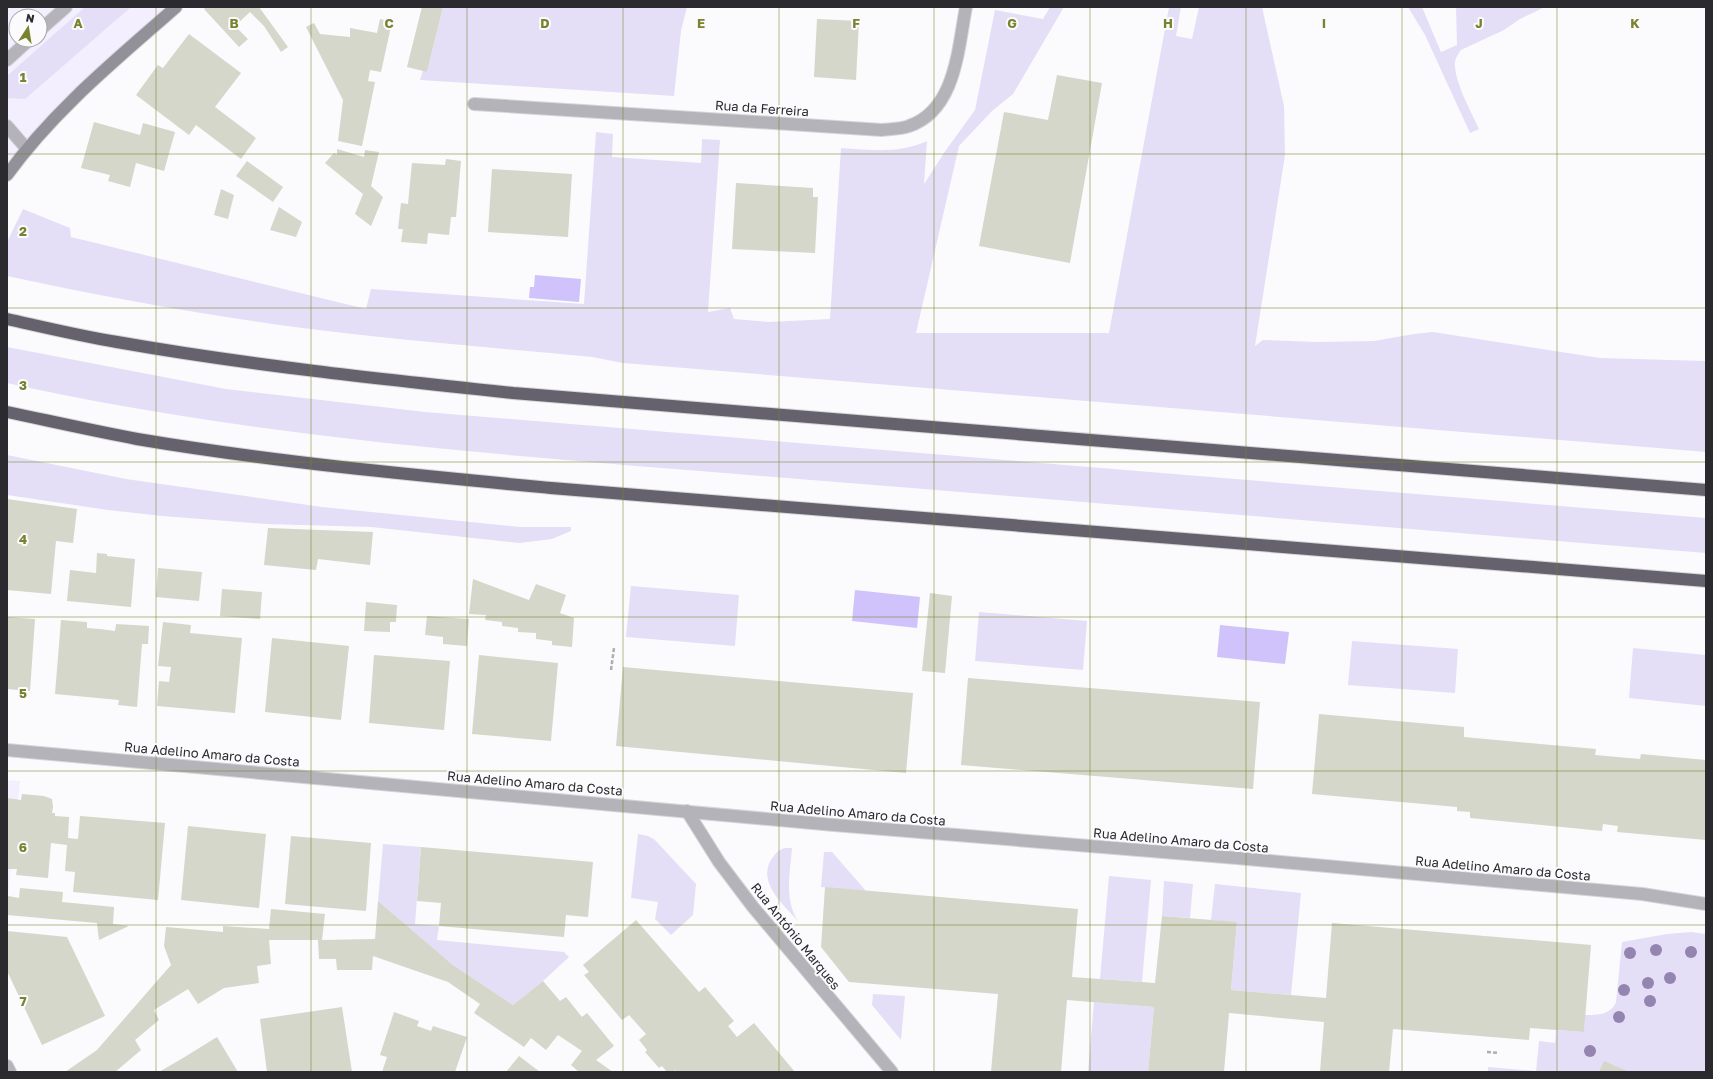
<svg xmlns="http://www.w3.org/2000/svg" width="1713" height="1079" font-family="'Golos Text',sans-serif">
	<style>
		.built { fill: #f3efff; fill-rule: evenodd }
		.green { fill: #e4dff7 }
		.water { fill: #d0c2fb }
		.building { fill: #d4d7ca }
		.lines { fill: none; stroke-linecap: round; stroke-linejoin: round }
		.lane-casing { stroke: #d6d5d8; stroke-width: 14 }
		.street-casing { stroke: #d6d5d8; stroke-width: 14 }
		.secondary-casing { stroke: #d6d5d8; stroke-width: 14 }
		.highway-casing { stroke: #d6d5d8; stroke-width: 14 }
		.path { stroke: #aeaeb1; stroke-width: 2.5; stroke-dasharray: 4 2; stroke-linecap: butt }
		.lane { stroke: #b4b3b9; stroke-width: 12 }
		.street { stroke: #b4b3b9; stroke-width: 12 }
		.secondary { stroke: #929098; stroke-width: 12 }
		.highway { stroke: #65626d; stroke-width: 12 }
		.tree { fill: #9484b0 }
		.grid { fill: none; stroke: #7a822e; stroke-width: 1; stroke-opacity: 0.55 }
		.labels { text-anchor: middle; stroke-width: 4; stroke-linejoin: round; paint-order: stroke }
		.street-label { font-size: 13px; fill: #2b2a2f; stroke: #fbfbfd }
		.grid-label { font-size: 13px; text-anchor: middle; font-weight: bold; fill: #7a822e; stroke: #fbfbfd; stroke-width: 4; stroke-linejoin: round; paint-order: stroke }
	</style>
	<rect width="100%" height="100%" fill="#fbfbfd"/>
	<!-- built -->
	<g class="built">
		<path d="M7,7H170L49,116L20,147L7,167ZM16,16H40V40H16Z"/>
		<path d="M7,780L20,781L7,906Z"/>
	</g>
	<!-- green -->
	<g class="green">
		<path d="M85,7H131L25,99L7,98V76Z"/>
		<path d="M443,7H687L681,31L674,96L420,80L423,70L427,72Z"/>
		<path d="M1050,7H1064L1013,94L992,111L959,146L916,333H1109L1169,7H1181L1176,36L1192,39L1199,7H1262L1284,106L1285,155L1255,346L1263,340L1316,342L1374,341L1414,334L1433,332L1600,358L1706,361V452L623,363L592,357C518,350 445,344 371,336C249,323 127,302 7,276V242L23,209L70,228L71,237L366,309L371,289L584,304L596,132L613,134L612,157L701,163L702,139L720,140L708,312L730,308L734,319L769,322L830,319L841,148C873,150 898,154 927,141L924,184L946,150L975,110L995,10L1043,19Z"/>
		<path d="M1408,7H1422L1441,52L1457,45L1456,7H1545L1520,19L1504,30L1461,50C1457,55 1454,61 1455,67C1457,87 1471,111 1479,129L1470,133L1425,35Z"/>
		<path d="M7,347L226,389L425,412L1706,518V553C1404,529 1101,503 799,479C534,457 268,441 7,383Z"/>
		<path d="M7,455L126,479L322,507L521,527H571V531L552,539L519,543L371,527L267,524L162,516L108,510L7,495Z"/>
		<path d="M631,586L739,595L735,646L626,637Z"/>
		<path d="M979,612L1087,621L1083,670L975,661Z"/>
		<path d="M1352,641L1458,649L1455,693L1348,685Z"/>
		<path d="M1633,648L1706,655V706L1629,698Z"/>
		<path d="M638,834L648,836L654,839L696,884L693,915L671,935L655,919L658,902L631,898Z"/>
		<path d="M383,844L421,847L415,924L439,926L437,940L564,952L569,957L543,981L513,1005L453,965L378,901Z"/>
		<path d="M785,848H792C790,873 784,899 798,921C785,906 757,883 771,860C775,854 778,850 785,848Z"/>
		<path d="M824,852H832L866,891L821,887Z"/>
		<path d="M1109,876L1151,880L1142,982L1100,979Z"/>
		<path d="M1164,881L1193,884L1190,918L1162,916Z"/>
		<path d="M1215,884L1301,893L1291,995L1231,990L1237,923L1211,920Z"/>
		<path d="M1691,932L1706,934V1072H1488V1067L1536,1071L1539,1041L1555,1043L1556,1030L1584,1032L1585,1015C1597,1015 1611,1015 1616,1002L1622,942L1667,934Z"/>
		<path d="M873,994L905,996L901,1040L872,1005Z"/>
		<path d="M1094,1002L1154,1007L1148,1072H1088Z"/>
	</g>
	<!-- water -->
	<g class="water">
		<path d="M535,275L581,279L579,302L529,298L530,287H534Z"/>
		<path d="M855,590L920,597L917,628L852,621Z"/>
		<path d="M1220,625L1289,632L1285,664L1217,657Z"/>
	</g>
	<!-- building -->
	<g class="building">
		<path d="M206,7H259L288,47L281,52L264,26L250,12L235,26L248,39L239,47L204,9Z"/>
		<path d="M422,7H443L427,72L407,67Z"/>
		<path d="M380,19L392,22L381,72L370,70L368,81L375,82L362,146L338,141L343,100L306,27L314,23L320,34L350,37V28L377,33Z"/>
		<path d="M817,19L859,21L856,80L814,77Z"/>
		<path d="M189,34L241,73L215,107L256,138L241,159L196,125L189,135L136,95L158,65L163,68Z"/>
		<path d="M1057,75L1102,83L1070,263L979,246L1004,112L1048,120Z"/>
		<path d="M94,122L140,135L143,123L175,132L164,171L136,163L130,187L108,181L110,175L81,168Z"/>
		<path d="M337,149L364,157L365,150L379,152L371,186L383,197L371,226L355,214L363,194L325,163L334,153L337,155Z"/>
		<path d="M446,159L461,161L456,217H451L449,235L428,233L427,244L401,242L403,229H398L401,203L408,204L412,163L445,165Z"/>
		<path d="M247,161L283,187L273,202L236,176Z"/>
		<path d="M492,169L572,174L568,237L488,232Z"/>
		<path d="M736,183L813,188V197H818L815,253L732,249Z"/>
		<path d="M221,189L234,195L228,219L214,215Z"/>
		<path d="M279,207L302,222L296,237L270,230Z"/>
		<path d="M7,499L77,509L73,543L56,541L51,594L7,590Z"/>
		<path d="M268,528L373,532L370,565L318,559L316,570L264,565Z"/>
		<path d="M97,553L107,554V556L135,559L131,607L67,601L70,570L96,573Z"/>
		<path d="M158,568L202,572L199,601L156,597Z"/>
		<path d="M473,579L529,600L536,584L566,595L560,613L574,618L572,647L552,645V641L536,639V633L518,632V628L502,626V622L485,620L486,615L469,614Z"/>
		<path d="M222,589L262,592L260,619L220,616Z"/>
		<path d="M930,593L952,596L945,673L922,671Z"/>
		<path d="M366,602L397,605L396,622H390V632L364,631Z"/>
		<path d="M427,616L469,619L467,646L443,644V637L425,635Z"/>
		<path d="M7,617L35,619L30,691L7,689Z"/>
		<path d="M61,620L87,622V628L100,629L115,631L116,624L149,626L148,644H142L137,707L118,705L119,700L55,694Z"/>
		<path d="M163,622L191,625L190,633L242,638L235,713L157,706L159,681L169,682L171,667L158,666Z"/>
		<path d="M272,638L349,646L341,720L265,712Z"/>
		<path d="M374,655L450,661L444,730L369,723Z"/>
		<path d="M479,655L558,663L551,741L472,734Z"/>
		<path d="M623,667L913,693L906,773L616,746Z"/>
		<path d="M968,678L1260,702L1253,789L961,765Z"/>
		<path d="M1319,714L1464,727V737L1596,749L1595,755L1640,759L1641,754L1706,760V840L1617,832L1618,826L1603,824L1602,831L1470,818V812L1457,811V807L1312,794Z"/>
		<path d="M22,794L44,796L52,799L53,807L52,813H55V816L69,817L68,838L78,839L80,816L165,823L158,900L73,892L75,872L65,871L67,845L51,843L48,878L16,875L17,869H7V798L21,800Z"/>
		<path d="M188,826L266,834L259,908L181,900Z"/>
		<path d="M291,836L371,843L366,911L285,904Z"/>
		<path d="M421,847L593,862L588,917L566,915L564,937L439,926L441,903L417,901Z"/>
		<path d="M825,887L1078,909L1072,977L1155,983L1162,916L1237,922L1231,990L1326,998L1332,923L1591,945L1584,1032L1530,1028L1529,1040L1393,1029L1389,1072H1320L1324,1022L1229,1013L1224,1072H1148L1154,1007L1067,1000L1061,1072H991L998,994L849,982L821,947Z"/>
		<path d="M20,888L63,892L62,902L114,907L113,924L129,926L99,940L97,923L7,915L8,896L19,898Z"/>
		<path d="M378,901L453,965L513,1005L543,981L560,1001L566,997L582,1017L587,1013L614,1046L596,1060L613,1072H579L571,1065L582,1051L558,1035L546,1050L531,1038L524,1047L474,1013L480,1004L448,982L373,956L372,970H337L336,959H319L318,940H269L271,964L257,966L259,983L224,988L198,1004L188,989L154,1010L159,1020L135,1040L141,1050L115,1072H65L97,1050L171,965L164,946L166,927L223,932V926L269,929L271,909L325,914L322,940L375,939Z"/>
		<path d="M636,920L699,992L705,987L734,1021L728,1026L737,1037L754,1023L795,1072H677L675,1070L674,1072H667L662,1066L659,1068L645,1052L647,1050L639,1040L646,1034L629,1015L622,1020L584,975L589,972L583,965Z"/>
		<path d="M7,931L67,937L105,1016L42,1045L7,971Z"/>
		<path d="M342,1007L352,1072H267L260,1019Z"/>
		<path d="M394,1012L419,1021L417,1026L431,1031L433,1026L467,1037L455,1072H382L387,1057L380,1055Z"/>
		<path d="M217,1037L238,1072H159L183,1058Z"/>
		<path d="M519,1056L540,1072H506Z"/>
		<path d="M1604,1061L1620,1068L1630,1072H1599Z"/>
	</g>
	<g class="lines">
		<defs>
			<g id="lane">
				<path d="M40,30L66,7"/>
				<path d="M7,60L29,40"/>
			</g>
			<g id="street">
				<path d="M474,104L882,130C891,129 901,129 909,126C956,110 958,48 966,7"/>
				<path d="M7,126L26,148"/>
				<path d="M7,750L834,825L1237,858L1642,894L1706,904"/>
				<path d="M687,811L719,862L753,907L892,1072"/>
				<path d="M7,1066L10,1072"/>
			</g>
			<path id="secondary" d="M7,175C54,110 116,60 176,7"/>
			<g id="highway">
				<path d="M7,319C43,327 80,336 117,342C248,365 380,379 513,393L1706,490"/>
				<path d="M7,412C50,421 94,431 137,439C274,462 413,475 551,488L1706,581"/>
			</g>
		</defs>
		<!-- lane casing -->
		<use href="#lane" class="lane-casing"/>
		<!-- street casing -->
		<use href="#street" class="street-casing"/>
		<!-- secondary casing -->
		<use href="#secondary" class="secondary-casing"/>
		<!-- highway casing -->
		<use href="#highway" class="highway-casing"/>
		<!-- path -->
		<g class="path">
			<path d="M611,670L614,648"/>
			<path d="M1487,1052L1499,1053"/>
		</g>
		<!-- lane -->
		<use href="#lane" class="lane"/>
		<!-- street -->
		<use href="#street" class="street"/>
		<!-- secondary -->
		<use href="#secondary" class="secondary"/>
		<!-- highway -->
		<use href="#highway" class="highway"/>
	</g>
	<!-- trees -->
	<g class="tree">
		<circle cx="1656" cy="950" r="6"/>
		<circle cx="1691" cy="952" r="6"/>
		<circle cx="1630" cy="953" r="6"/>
		<circle cx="1670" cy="978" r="6"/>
		<circle cx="1648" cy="983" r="6"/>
		<circle cx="1624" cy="990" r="6"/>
		<circle cx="1650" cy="1001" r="6"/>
		<circle cx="1619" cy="1017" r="6"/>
		<circle cx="1590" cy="1051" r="6"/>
	</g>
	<!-- grid -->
	<path class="grid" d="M156,7V1072M311,7V1072M467,7V1072M623,7V1072M779,7V1072M934,7V1072M1090,7V1072M1246,7V1072M1402,7V1072M1557,7V1072M7,154H1706M7,308H1706M7,462H1706M7,617H1706M7,771H1706M7,925H1706"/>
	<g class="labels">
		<!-- street labels -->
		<g class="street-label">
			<text transform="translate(762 108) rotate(4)" y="5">Rua da Ferreira</text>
			<text transform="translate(212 754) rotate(5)" y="5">Rua Adelino Amaro da Costa</text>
			<text transform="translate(535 783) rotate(5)" y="5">Rua Adelino Amaro da Costa</text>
			<text transform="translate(858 813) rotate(5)" y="5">Rua Adelino Amaro da Costa</text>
			<text transform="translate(1181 840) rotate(5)" y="5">Rua Adelino Amaro da Costa</text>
			<text transform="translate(1503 868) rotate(5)" y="5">Rua Adelino Amaro da Costa</text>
			<text transform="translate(796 936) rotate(51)" y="5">Rua António Marques</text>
		</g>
	</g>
	<g class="grid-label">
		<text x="78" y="28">A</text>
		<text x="234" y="28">B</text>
		<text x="389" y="28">C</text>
		<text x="545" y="28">D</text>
		<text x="701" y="28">E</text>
		<text x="856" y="28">F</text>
		<text x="1012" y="28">G</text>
		<text x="1168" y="28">H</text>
		<text x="1324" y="28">I</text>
		<text x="1479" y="28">J</text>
		<text x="1635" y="28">K</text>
		<text x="23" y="82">1</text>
		<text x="23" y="236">2</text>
		<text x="23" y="390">3</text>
		<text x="23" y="544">4</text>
		<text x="23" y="698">5</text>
		<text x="23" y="852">6</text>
		<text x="23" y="1006">7</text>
	</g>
	<!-- border -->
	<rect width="1713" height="1079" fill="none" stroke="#2b2a2f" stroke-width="16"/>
	<!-- north arrow -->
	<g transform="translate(28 28) rotate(12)"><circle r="19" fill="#fbfbfd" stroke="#a8a7ab"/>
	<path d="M0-3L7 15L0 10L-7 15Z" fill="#7a822e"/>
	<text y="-6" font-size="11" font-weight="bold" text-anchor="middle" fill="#2b2a2f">N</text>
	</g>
</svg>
